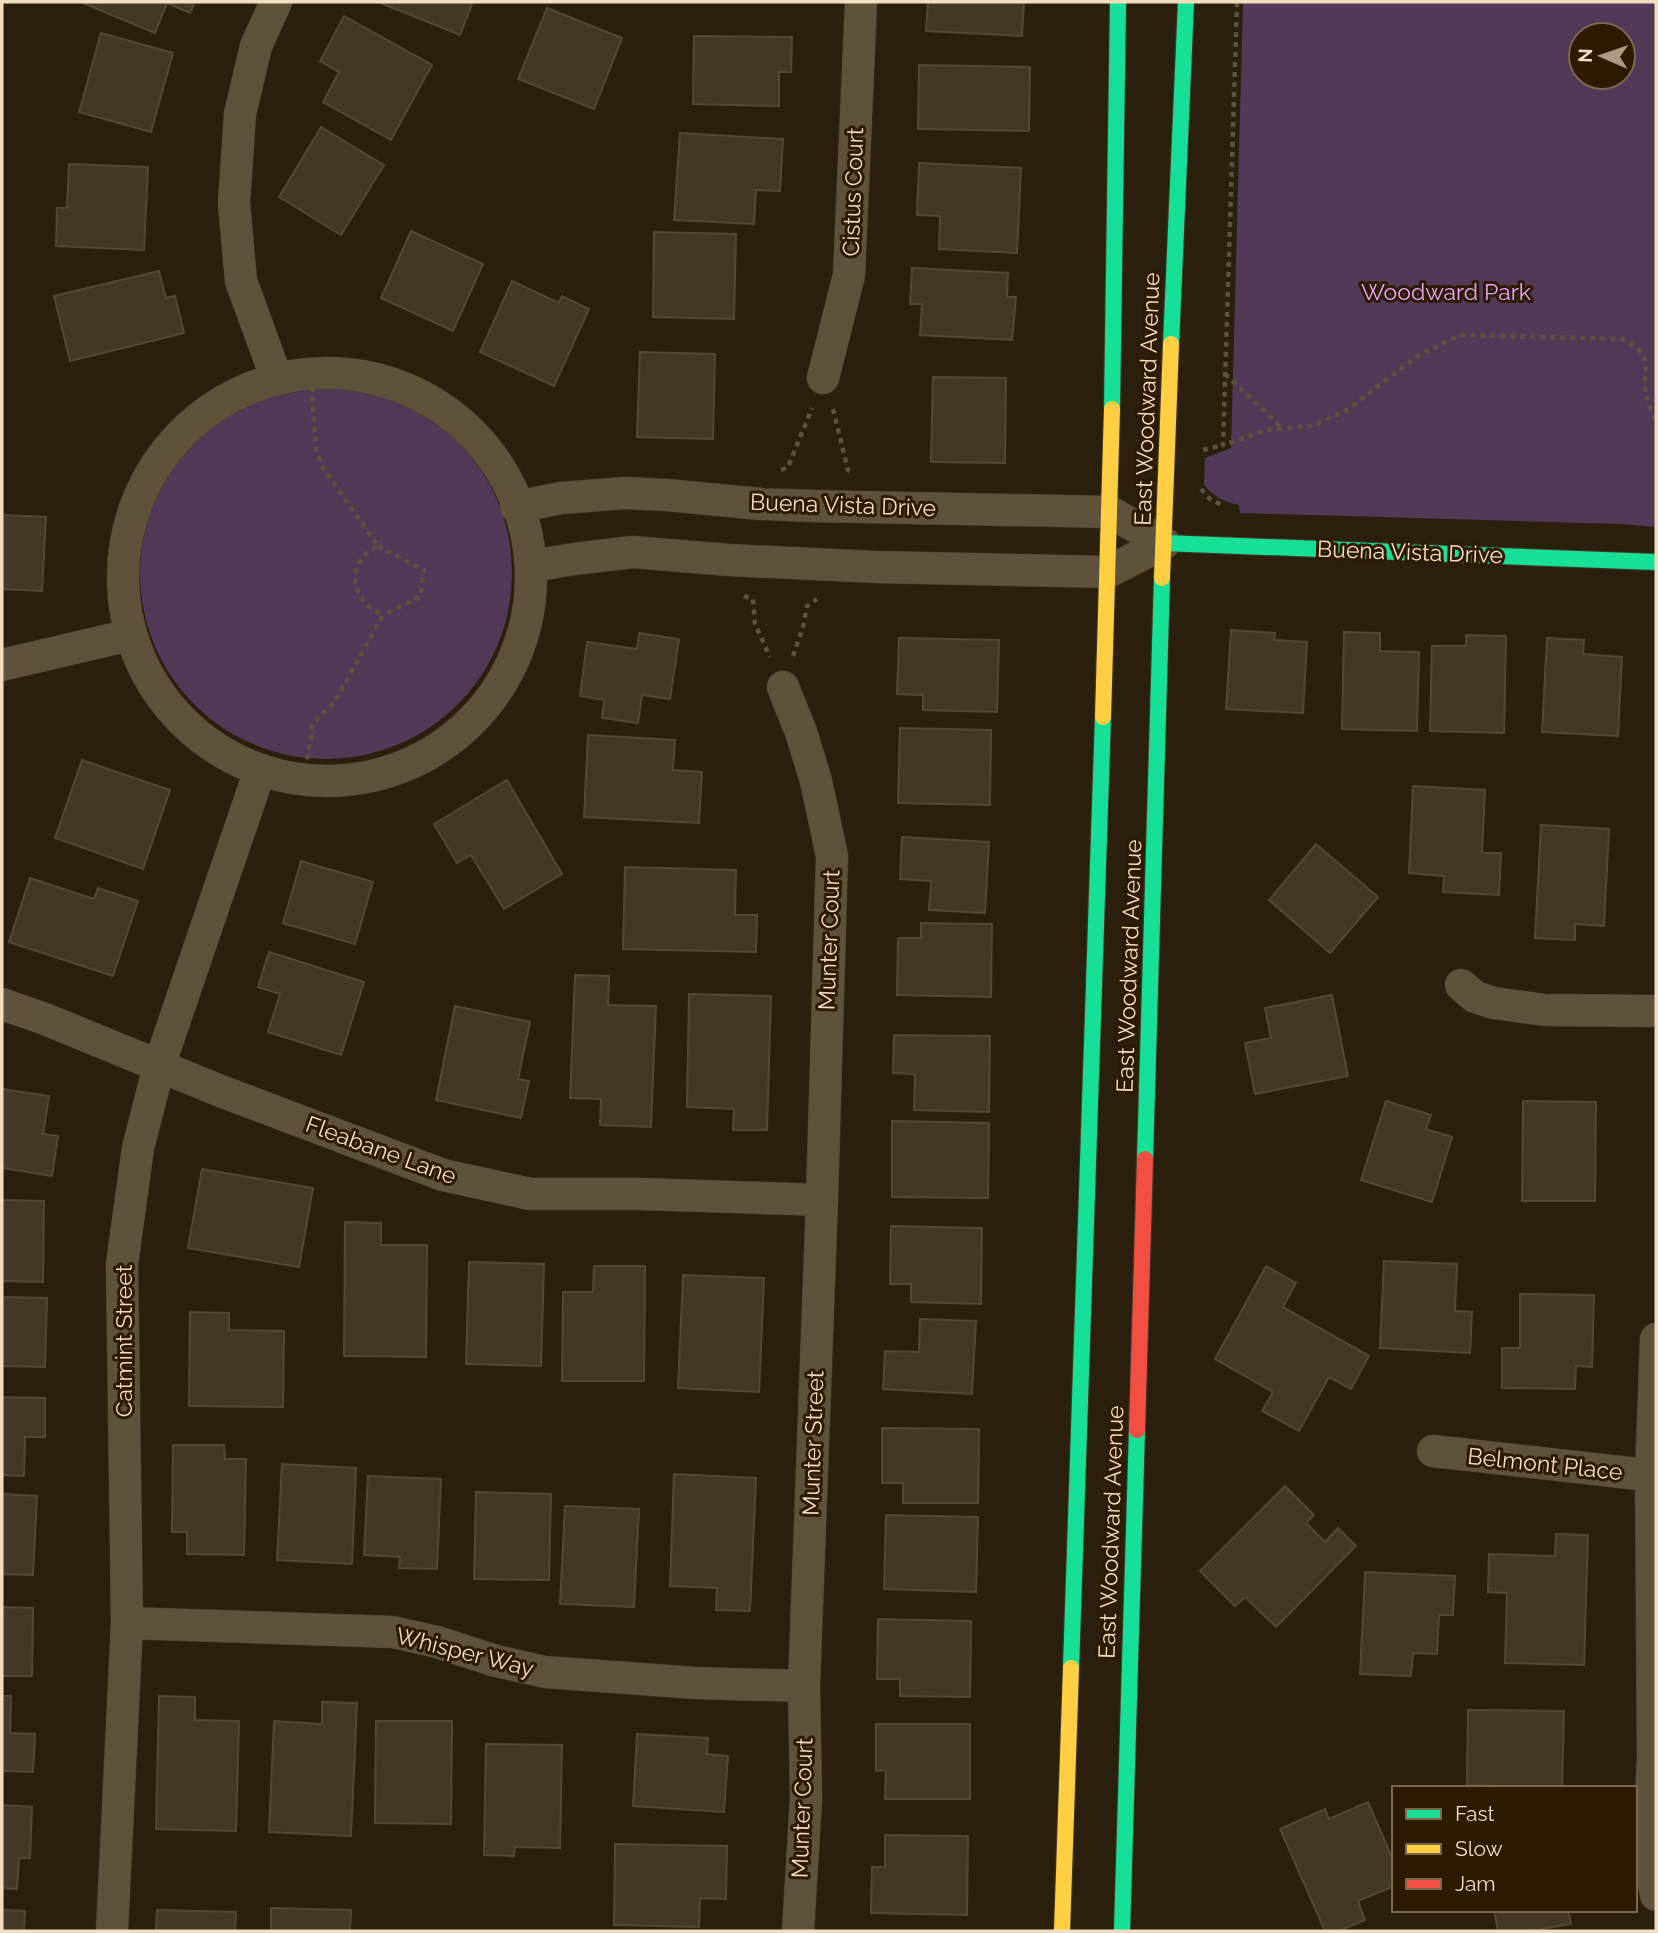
<svg xmlns="http://www.w3.org/2000/svg" width="1658" height="1933" font-family="Raleway,sans-serif">
	<style>
		.green { fill: #533958; fill-rule: evenodd }
		.building { fill: #433825; stroke: #544834; stroke-width: 2 }
		.lines { fill: none; stroke-linecap: round; stroke-linejoin: round }
		.street-casing { stroke: #433a2b; stroke-width: 33 }
		.fast-casing { stroke: #433a2b; stroke-width: 18 }
		.slow-casing { stroke: #433a2b; stroke-width: 18 }
		.jam-casing { stroke: #433a2b; stroke-width: 18 }
		.path { stroke: #5c523f; stroke-width: 4.5; stroke-dasharray: 5 5; stroke-linecap: butt }
		.street { stroke: #5e523a; stroke-width: 32 }
		.fast { stroke: #16e098; stroke-width: 16 }
		.slow { stroke: #ffcf43; stroke-width: 16 }
		.jam { stroke: #f24e42; stroke-width: 16 }
		.labels { text-anchor: middle; stroke-width: 6; stroke-linejoin: round; paint-order: stroke }
		.street-label { font-size: 23px; fill: #f2ddbf; stroke: #2d1a00 }
		.park-label { font-size: 23px; fill: #e7a5fd; stroke: #2d1a00 }
	</style>
	<rect width="100%" height="100%" fill="#2b200e"/>
	<!-- green -->
	<g class="green">
		<path d="M1243,2H1656V527L1622,524L1240,513L1239,505C1223,502 1215,497 1204,485L1205,458L1231,448ZM1581,35H1623V77H1581Z"/>
		<circle cx="326" cy="573" r="186"/>
	</g>
	<!-- building -->
	<g class="building">
		<path d="M83,2H195L190,13L167,3L155,33L83,3Z"/>
		<path d="M378,2H473L460,35Z"/>
		<path d="M928,2H1032H1024L1022,36L926,31Z"/>
		<path d="M547,8L622,38L594,109L518,79Z"/>
		<path d="M344,16L432,65L391,140L323,102L339,72L320,61Z"/>
		<path d="M101,33L173,53L151,132L79,112Z"/>
		<path d="M694,36L792,37L791,72H779V106L693,104Z"/>
		<path d="M919,65L1030,67L1029,131L918,129Z"/>
		<path d="M321,127L384,165L341,235L279,197Z"/>
		<path d="M680,133L783,139L780,191L756,190L754,224L674,220Z"/>
		<path d="M919,163L1021,168L1017,253L939,249L940,216L917,215Z"/>
		<path d="M69,164L148,167L144,250L56,246L57,208H67Z"/>
		<path d="M411,231L483,264L453,331L381,298Z"/>
		<path d="M654,232L736,234L734,319L653,317Z"/>
		<path d="M912,268L1008,273L1007,297H1016L1012,340L920,335L922,304H910Z"/>
		<path d="M159,271L166,298L175,296L184,333L70,361L54,296Z"/>
		<path d="M512,281L559,303L562,296L589,309L554,386L480,352Z"/>
		<path d="M640,352L715,354L713,439L637,437Z"/>
		<path d="M933,377L1006,378L1005,463L931,462Z"/>
		<path d="M2,515L46,517L42,591L2,589Z"/>
		<path d="M1231,630L1275,633L1274,640L1307,642L1303,713L1226,709Z"/>
		<path d="M1344,632L1380,633V651L1419,652L1417,731L1342,729Z"/>
		<path d="M639,633L679,639L670,699L642,695L638,723L602,718L604,700L580,696L587,642L637,649Z"/>
		<path d="M1466,635L1506,636L1504,733L1430,731L1432,646H1466Z"/>
		<path d="M899,638L999,640L997,712L923,710V695L897,694Z"/>
		<path d="M1547,638L1584,640L1583,654L1622,657L1618,736L1542,732Z"/>
		<path d="M900,728L991,730L990,805L898,803Z"/>
		<path d="M588,735L675,740L673,770L702,772L699,823L584,817Z"/>
		<path d="M82,760L170,790L143,869L55,838Z"/>
		<path d="M507,780L562,874L504,909L471,855L457,863L434,824Z"/>
		<path d="M1413,786L1485,790L1482,853H1501L1499,895L1443,892L1444,876L1409,873Z"/>
		<path d="M1541,825L1609,829L1604,926L1575,924V940L1535,938Z"/>
		<path d="M902,837L989,842L985,913L929,910L931,881L900,879Z"/>
		<path d="M1316,844L1378,897L1330,953L1269,900Z"/>
		<path d="M301,861L373,882L355,944L283,923Z"/>
		<path d="M625,867L736,870L735,915H757L756,952L623,949Z"/>
		<path d="M30,878L94,899L98,888L138,901L113,976L9,942Z"/>
		<path d="M921,923L992,924L991,997L897,995L898,938H921Z"/>
		<path d="M269,952L364,982L341,1055L268,1032L280,994L258,987Z"/>
		<path d="M575,975L609,976L608,1005L656,1006L651,1127L600,1125L601,1099L570,1098Z"/>
		<path d="M689,994L771,996L767,1130H733L734,1109L687,1107Z"/>
		<path d="M1332,995L1348,1076L1255,1094L1245,1043L1271,1038L1265,1008Z"/>
		<path d="M455,1006L530,1022L518,1079L529,1081L521,1118L436,1100Z"/>
		<path d="M894,1035L990,1036L989,1112L914,1110L915,1074L893,1073Z"/>
		<path d="M2,1089L49,1096L43,1134L58,1136L52,1176L2,1168Z"/>
		<path d="M1386,1101L1431,1115L1426,1129L1452,1137L1432,1202L1361,1180Z"/>
		<path d="M1523,1101L1596,1102L1595,1201H1522Z"/>
		<path d="M892,1121L989,1123L988,1198L892,1197Z"/>
		<path d="M202,1169L313,1188L299,1267L188,1248Z"/>
		<path d="M2,1200L44,1201L43,1282L2,1281Z"/>
		<path d="M345,1222L381,1223V1245H427L426,1357L344,1356Z"/>
		<path d="M891,1226L982,1228L981,1304L911,1302V1284H890Z"/>
		<path d="M1384,1261L1457,1264L1455,1311L1472,1312L1470,1353L1380,1348Z"/>
		<path d="M469,1262L544,1264L541,1366L466,1364Z"/>
		<path d="M594,1266H645L644,1381H562L563,1292H593Z"/>
		<path d="M1266,1266L1296,1283L1283,1307L1369,1356L1351,1389L1329,1377L1299,1431L1262,1411L1273,1392L1215,1359Z"/>
		<path d="M683,1275L764,1278L759,1392L678,1388Z"/>
		<path d="M1520,1294L1594,1295L1592,1367L1576,1366L1575,1389L1502,1388V1348H1520Z"/>
		<path d="M2,1297L47,1298L45,1367L2,1366Z"/>
		<path d="M190,1312L229,1313V1330L284,1331L283,1407L189,1406Z"/>
		<path d="M920,1319L976,1321L972,1394L883,1389L885,1351L919,1352Z"/>
		<path d="M2,1397L45,1398V1437H25L24,1476L2,1475Z"/>
		<path d="M882,1428L979,1429L978,1503H903V1483H882Z"/>
		<path d="M173,1445H224L225,1459H246L244,1555L187,1554V1532H172Z"/>
		<path d="M282,1464L356,1468L352,1564L277,1560Z"/>
		<path d="M674,1474L756,1478L750,1611L716,1610L717,1588L670,1586Z"/>
		<path d="M368,1476L441,1479L437,1569L399,1568L400,1557L364,1555Z"/>
		<path d="M1285,1486L1314,1515L1306,1523L1325,1542L1338,1528L1356,1546L1276,1627L1245,1597L1235,1606L1200,1571Z"/>
		<path d="M476,1492L551,1494L549,1580L474,1579Z"/>
		<path d="M2,1494L37,1496L33,1575L2,1574Z"/>
		<path d="M565,1506L639,1509L634,1607L560,1604Z"/>
		<path d="M886,1515L978,1517L976,1592L884,1589Z"/>
		<path d="M1556,1534L1588,1535L1584,1665L1505,1663L1507,1593L1488,1592L1489,1554L1555,1556Z"/>
		<path d="M1365,1572L1455,1576L1453,1615H1439L1437,1654L1413,1653L1411,1676L1360,1674Z"/>
		<path d="M2,1607L33,1608L32,1676H2Z"/>
		<path d="M878,1619L971,1621L970,1697L900,1696V1679H877Z"/>
		<path d="M2,1696H11L10,1733L35,1734L33,1772L2,1771Z"/>
		<path d="M159,1696L195,1697V1720L239,1721L236,1831L156,1829Z"/>
		<path d="M322,1702L357,1703L351,1836L269,1832L274,1721L322,1724Z"/>
		<path d="M1468,1710L1564,1711L1562,1788L1467,1785Z"/>
		<path d="M376,1721H452L451,1824L375,1823Z"/>
		<path d="M876,1724H970V1799H885L886,1770L876,1771Z"/>
		<path d="M637,1734L708,1738L707,1754L728,1756L724,1812L633,1806Z"/>
		<path d="M486,1744L562,1745L560,1848L515,1847L514,1856L484,1855Z"/>
		<path d="M1368,1802L1394,1862V1886L1358,1901L1365,1920L1339,1931H1325L1280,1829L1325,1809L1329,1819Z"/>
		<path d="M2,1805L32,1807L30,1858H19L17,1889L2,1888Z"/>
		<path d="M885,1835L968,1836L967,1915L871,1913L872,1867H885Z"/>
		<path d="M615,1844L727,1846L726,1899L700,1898L699,1927L614,1925Z"/>
		<path d="M271,1908L351,1910L350,1931H271Z"/>
		<path d="M2,1910L25,1911L24,1931H2Z"/>
		<path d="M157,1910L236,1912L235,1931H156Z"/>
		<path d="M1494,1910H1568L1571,1924L1530,1931H1498Z"/>
	</g>
	<g class="lines">
		<defs>
			<g id="street">
				<path d="M276,2L256,46L240,114L234,203L241,281L276,377"/>
				<circle cx="327" cy="577" r="204"/>
				<path d="M823,378L849,275L861,2"/>
				<path d="M516,507L561,498L625,493L666,495L761,504L813,506L1110,512L1164,543"/>
				<path d="M532,566L574,559L633,552L729,560L876,567L1108,572L1164,543"/>
				<path d="M2,665L130,635"/>
				<path d="M783,687L801,732L816,781L832,856L822,1200L804,1686L806,1799L798,1931"/>
				<path d="M1461,985L1475,997L1494,1003L1545,1010L1656,1011"/>
				<path d="M2,1004L45,1019L218,1090L443,1175L530,1194H641L822,1200"/>
				<path d="M1656,1339L1651,1476L1653,1757L1648,1856L1656,1895"/>
				<path d="M1433,1451L1656,1476"/>
				<path d="M127,1623L393,1632L437,1642L496,1661L545,1672L696,1683L804,1686"/>
				<path d="M112,1931L127,1623L122,1264L138,1148L159,1066L260,770"/>
			</g>
			<g id="fast">
				<path d="M1171,344L1186,2"/>
				<path d="M1112,409L1118,2"/>
				<path d="M1164,543L1656,562"/>
				<path d="M1145,1159L1162,578"/>
				<path d="M1071,1668L1103,717"/>
				<path d="M1122,1931L1137,1430"/>
			</g>
			<g id="slow">
				<path d="M1162,578L1171,344"/>
				<path d="M1103,717L1112,409"/>
				<path d="M1062,1931L1071,1668"/>
			</g>
			<path id="jam" d="M1137,1430L1145,1159"/>
		</defs>
		<!-- street casing -->
		<use href="#street" class="street-casing"/>
		<!-- fast casing -->
		<use href="#fast" class="fast-casing"/>
		<!-- slow casing -->
		<use href="#slow" class="slow-casing"/>
		<!-- jam casing -->
		<use href="#jam" class="jam-casing"/>
		<!-- path -->
		<g class="path">
			<path d="M1237,2L1223,445L1267,430L1312,426L1344,412L1419,355L1460,335L1622,339C1658,357 1640,367 1646,395C1648,404 1653,413 1656,421"/>
			<path d="M1225,374L1282,428"/>
			<path d="M833,409L848,470L853,473"/>
			<path d="M1203,450L1223,445"/>
			<path d="M781,470L788,467L812,408"/>
			<path d="M1201,489L1211,500L1225,506"/>
			<path d="M378,546L424,570L420,597L383,615"/>
			<path d="M744,596L753,599L755,624L770,657"/>
			<path d="M793,656L803,627L807,606L817,599"/>
			<path d="M304,779L313,723L334,703L383,615C359,605 345,579 364,556C367,552 373,549 378,546L323,468L316,450L311,381"/>
		</g>
		<!-- street -->
		<use href="#street" class="street"/>
		<!-- fast -->
		<use href="#fast" class="fast"/>
		<!-- slow -->
		<use href="#slow" class="slow"/>
		<!-- jam -->
		<use href="#jam" class="jam"/>
	</g>
	<g class="labels">
		<!-- street labels -->
		<g class="street-label">
			<text transform="translate(853 192) rotate(-88)" y="8">Cistus Court</text>
			<text transform="translate(1147 399) rotate(-88)" y="8">East Woodward Avenue</text>
			<text transform="translate(843 505) rotate(2)" y="8">Buena Vista Drive</text>
			<text transform="translate(1410 552) rotate(2)" y="8">Buena Vista Drive</text>
			<text transform="translate(829 940) rotate(-88)" y="8">Munter Court</text>
			<text transform="translate(1129 966) rotate(-88)" y="8">East Woodward Avenue</text>
			<text transform="translate(381 1150) rotate(20)" y="8">Fleabane Lane</text>
			<text transform="translate(124 1341) rotate(-90)" y="8">Catmint Street</text>
			<text transform="translate(813 1443) rotate(-88)" y="8">Munter Street</text>
			<text transform="translate(1545 1464) rotate(6)" y="8">Belmont Place</text>
			<text transform="translate(1111 1532) rotate(-88)" y="8">East Woodward Avenue</text>
			<text transform="translate(465 1652) rotate(14)" y="8">Whisper Way</text>
			<text transform="translate(802 1808) rotate(-88)" y="8">Munter Court</text>
		</g>
		<!-- park labels -->
		<g class="park-label">
			<text x="1446" y="300">Woodward Park</text>
		</g>
	</g>
	<!-- border -->
	<rect width="1658" height="1933" fill="none" stroke="#f2ddbf" stroke-width="7"/>
	<!-- legend -->
	<rect x="1392" y="1786" width="245" height="126" fill="#2d1a00" stroke="#7c684c" stroke-width="2"/>
	<rect x="1406" y="1809" width="35" height="10" fill="#16e098" stroke="#7c684c" stroke-width="2"/>
	<text x="1455" y="1821" font-size="21" fill="#f2ddbf">Fast</text>
	<rect x="1406" y="1844" width="35" height="10" fill="#ffcf43" stroke="#7c684c" stroke-width="2"/>
	<text x="1455" y="1856" font-size="21" fill="#f2ddbf">Slow</text>
	<rect x="1406" y="1879" width="35" height="10" fill="#f24e42" stroke="#7c684c" stroke-width="2"/>
	<text x="1455" y="1891" font-size="21" fill="#f2ddbf">Jam</text>
	<!-- north arrow -->
	<g transform="translate(1602 56) rotate(272)"><circle r="33" fill="#2d1a00" stroke="#7c684c" stroke-width="2"/>
	<path d="M0-5L12 26L0 18L-12 26Z" fill="#ac9b81"/>
	<text y="-10" font-size="19" font-weight="bold" text-anchor="middle" fill="#f2ddbf">N</text>
	</g>
</svg>
